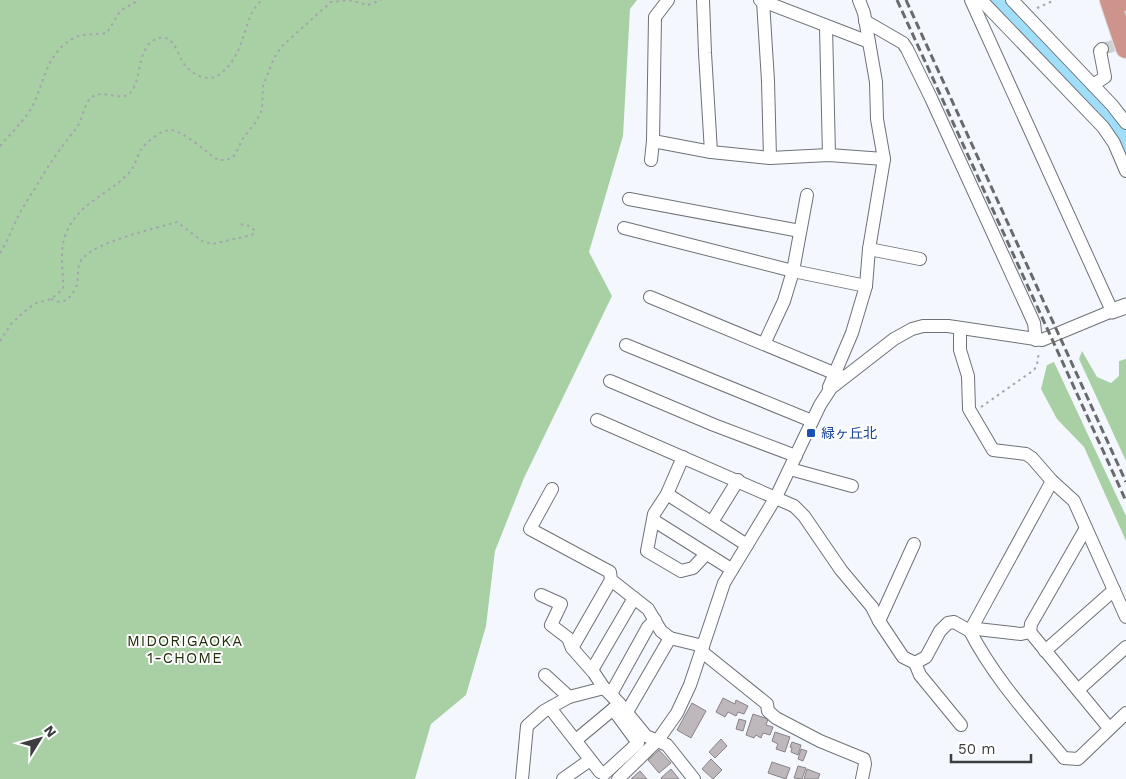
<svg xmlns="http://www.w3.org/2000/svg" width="1126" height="779" font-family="'Work Sans','Noto Sans JP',sans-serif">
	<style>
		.forest { fill: #a9d0a4 }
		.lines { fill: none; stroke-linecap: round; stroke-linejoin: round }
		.river { stroke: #a0defa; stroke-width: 19 }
		.building { fill: #beb8bc; stroke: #898387 }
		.minor-tunnel { stroke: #cfd3d8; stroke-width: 12; stroke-dasharray: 12 6; stroke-linecap: butt }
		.minor-casing { stroke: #6e7277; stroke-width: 14 }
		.tertiary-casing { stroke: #6e7277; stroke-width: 17 }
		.trunk-casing { stroke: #d4d4d5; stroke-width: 22 }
		.path { stroke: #a2a5aa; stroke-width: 2; stroke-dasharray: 2.5 4; stroke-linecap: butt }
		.minor { stroke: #fff; stroke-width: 12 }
		.tertiary { stroke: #fff; stroke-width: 15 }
		.trunk { stroke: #ce948c; stroke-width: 20 }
		.rail { stroke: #686a6d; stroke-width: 3; stroke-dasharray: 8 4; stroke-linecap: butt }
		.transit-dot { fill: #1a4fb4; stroke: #fff; stroke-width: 2 }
		.labels { text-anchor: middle; stroke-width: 4; stroke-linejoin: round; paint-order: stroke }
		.transit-label { font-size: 14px; fill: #164399; stroke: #fff; text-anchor: start }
		.neighbourhood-label { font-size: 15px; letter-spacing: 1px; fill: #222e09; stroke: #fff }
	</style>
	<rect width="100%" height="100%" fill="#f4f8fe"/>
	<!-- forest -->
	<g class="forest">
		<path d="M0,0H637L630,9L623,136L589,252L612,296L524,478L495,551L486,626L466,695L431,724L415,779H0Z"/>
		<path d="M1082,351L1097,377L1111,383L1119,376V361L1126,359V461L1079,359Z"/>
		<path d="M1054,362L1126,516V541L1084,447L1057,419L1041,389L1047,365Z"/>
	</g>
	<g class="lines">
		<!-- river -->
		<path class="river" d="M996,0L1105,113L1126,145"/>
	</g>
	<!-- building -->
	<g class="building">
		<path d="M723,698L735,704L736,700L748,706L744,714L738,712L736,716L728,712L725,717L716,712Z"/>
		<path d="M692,703L706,711L691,738L677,730Z"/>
		<path d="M753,714L768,719L766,725L773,727L770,735L763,733L761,738L756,735L754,738L746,735Z"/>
		<path d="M739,719L746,721L743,731L736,729Z"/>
		<path d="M775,732L790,737L785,752L776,749L778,744L772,741Z"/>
		<path d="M721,739L727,746L715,758L709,752Z"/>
		<path d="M792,742L801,745L798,755L791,752L792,748L790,747Z"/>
		<path d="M801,749L807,751L803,761L798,759Z"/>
		<path d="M659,750L671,763L659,773L648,760Z"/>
		<path d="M711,759L722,770L713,779L702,769Z"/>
		<path d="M772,762L790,768L786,779L768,773Z"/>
		<path d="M798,766L806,768L802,779L794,778Z"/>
		<path d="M671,769L679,779H662L661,778Z"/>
		<path d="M807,769L820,774L818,779H804Z"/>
		<path d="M640,771L647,779H631Z"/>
	</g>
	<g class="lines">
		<!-- minor-tunnel -->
		<path class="minor-tunnel" d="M1102,49L1126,42"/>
		<defs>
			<g id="minor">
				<path d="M668,0L655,17L653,141L711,152L770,158L829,155L884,159"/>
				<path d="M703,0L705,53L711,152"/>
				<path d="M760,0L869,42"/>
				<path d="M981,0L1103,127L1114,143L1126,171"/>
				<path d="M1012,0L1112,105L1126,123"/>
				<path d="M763,1L768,81L770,158"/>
				<path d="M865,21L903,43L907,49L931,98L1034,323L1036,340"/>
				<path d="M826,27L829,155"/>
				<path d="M1093,85L1105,77L1100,51L1102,49"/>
				<path d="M651,160L653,141"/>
				<path d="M629,199L800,231"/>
				<path d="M624,228L793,271L866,286"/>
				<path d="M869,249L920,259"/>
				<path d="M650,297L841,376"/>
				<path d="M960,328V350L968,376L969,409L993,450L1026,454L1032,458L1052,481L1074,501L1126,617"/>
				<path d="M764,344L784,301L793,271L807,195"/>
				<path d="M626,345L812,421"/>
				<path d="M610,381L714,425L796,456"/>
				<path d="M829,387L852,333L866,286L869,249L884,159L877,119L876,82L869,42L864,13L859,0"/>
				<path d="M597,420L794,506L804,516L841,570L872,607L879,621L903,657L915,663L926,657L940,631L948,623L954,622L970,631L977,629L1021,634L1030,632"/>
				<path d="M683,457L667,494L654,514L647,551L681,571L693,568L706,554"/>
				<path d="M790,469L852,486"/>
				<path d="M1052,481L970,631C994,678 1031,718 1064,758L1078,759L1126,713"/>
				<path d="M552,489L530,529L610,572L611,580L648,609L661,631L670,638L703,646"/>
				<path d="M667,494L747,545"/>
				<path d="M653,520L731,569"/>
				<path d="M712,522L738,480"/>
				<path d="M1086,528L1031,624L1030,632L1109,728"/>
				<path d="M541,595L561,604L551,625L568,638L572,648L594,673L604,688L619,703L646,736L667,745L694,779"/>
				<path d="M879,621L914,544"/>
				<path d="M572,648L611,580"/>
				<path d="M701,651L767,704L768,711L776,718L820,741L864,759L865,764L862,779"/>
				<path d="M1045,651L1114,590"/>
				<path d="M915,663L920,675L961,725"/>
				<path d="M592,670L634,598"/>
				<path d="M545,675L569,697"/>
				<path d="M1078,690L1126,647"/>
				<path d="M613,697L612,692L648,627L655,620"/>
				<path d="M550,708L600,772L604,774L638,743L613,709"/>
				<path d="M627,712L670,638"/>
				<path d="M576,740L618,705"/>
				<path d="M522,779L527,726L544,711L569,697L604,688"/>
				<path d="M563,779L590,760"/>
				<path d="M618,779L658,740L677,713L690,685L724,583L776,497L820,405L831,388L894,339L912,329L923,326H948L1042,340L1112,311L971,0"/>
			</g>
			<path id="tertiary" d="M1112,311L1126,306"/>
			<g id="trunk">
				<path d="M1110,0L1126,48"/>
				<path d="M1126,0V1"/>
			</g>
		</defs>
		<!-- minor casing -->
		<use href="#minor" class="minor-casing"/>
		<!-- tertiary casing -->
		<use href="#tertiary" class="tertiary-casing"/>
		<!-- trunk casing -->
		<use href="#trunk" class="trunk-casing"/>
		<!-- path -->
		<g class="path">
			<path d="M1037,8L1055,0"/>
			<path d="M0,146C11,133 24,121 32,107C45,82 46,51 76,37C85,33 97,35 107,33L120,11L139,0"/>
			<path d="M0,253C9,239 14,223 22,209C35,189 47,167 61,148C66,141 72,134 77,127C83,118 84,103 92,97C102,89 119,101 129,94C142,84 136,50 154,40C171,31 176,49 182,61C189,73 208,84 220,74C240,59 242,36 251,15C253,9 258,4 262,0"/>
			<path d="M51,299L59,302L67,300C71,295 76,290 77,284C79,275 76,265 83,258C98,241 154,229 177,222L202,241L212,244L252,235L255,231L250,226L239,224"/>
			<path d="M0,341L11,324L25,311L36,303L51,299L63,289C64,273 59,252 65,236C78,200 112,195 132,169C136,163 138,154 142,148C148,141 161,130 170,130C183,130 207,153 218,160H227L235,155L243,138L255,123L262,110L263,86L274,58L283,45L331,2L349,0L368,5L381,0"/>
			<path d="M981,407L1034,370L1037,365L1039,351"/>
		</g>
		<!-- minor -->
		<use href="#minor" class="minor"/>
		<!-- tertiary -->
		<use href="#tertiary" class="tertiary"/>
		<!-- trunk -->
		<use href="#trunk" class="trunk"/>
		<!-- rail -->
		<g class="rail">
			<path d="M897,0L1126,501"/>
			<path d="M906,0L1126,482"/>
		</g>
	</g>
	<!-- markers -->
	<rect class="transit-dot" x="806" y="428" width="10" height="10" rx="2.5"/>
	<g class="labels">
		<!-- transit labels -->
		<g class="transit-label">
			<text x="821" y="438">緑ヶ丘北</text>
		</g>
		<!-- neighbourhood labels -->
		<g class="neighbourhood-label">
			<text x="185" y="646">MIDORIGAOKA<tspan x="185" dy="17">1-CHOME</tspan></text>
		</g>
	</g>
	<!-- north arrow -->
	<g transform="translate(40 739) rotate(53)" stroke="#ffffff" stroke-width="4" paint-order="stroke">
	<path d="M0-4L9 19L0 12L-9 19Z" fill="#3b3d3f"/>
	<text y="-8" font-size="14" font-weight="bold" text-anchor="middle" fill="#3b3d3f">N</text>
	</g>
	<!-- scale -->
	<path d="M951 754v8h80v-8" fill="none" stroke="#3b3d3f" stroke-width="2.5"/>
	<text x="958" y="754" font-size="15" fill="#3b3d3f" stroke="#ffffff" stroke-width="4" paint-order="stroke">50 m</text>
</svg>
